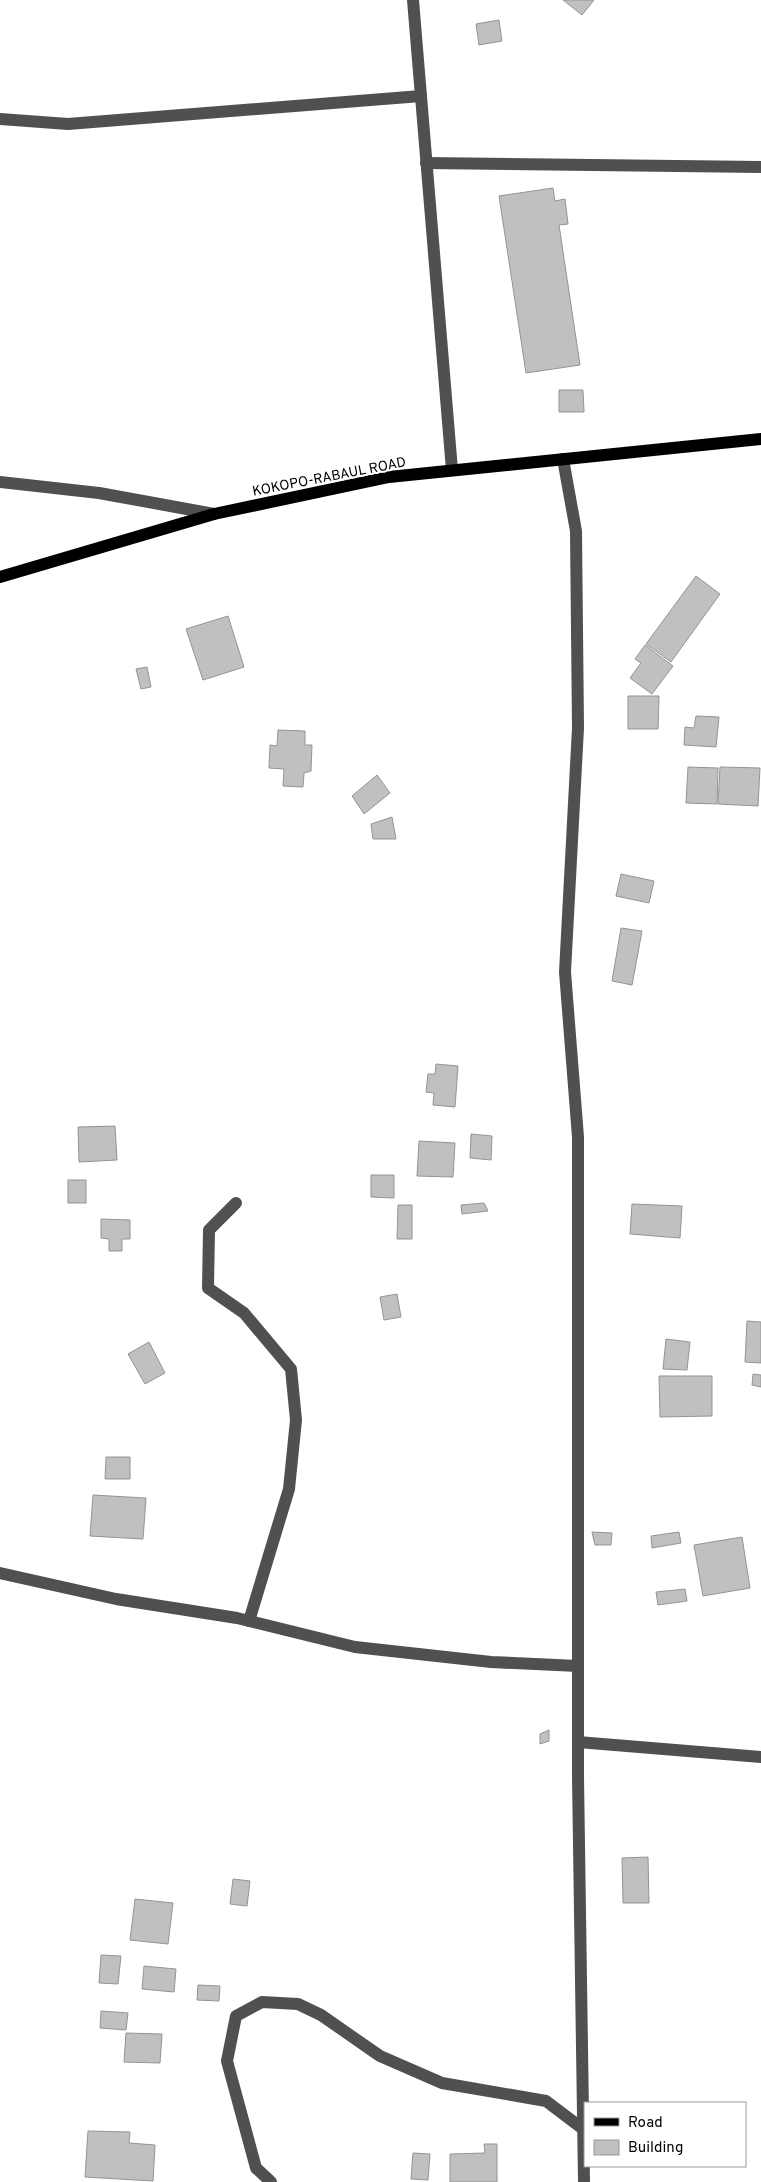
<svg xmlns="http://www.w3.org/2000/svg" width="761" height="2182" font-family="Overpass,sans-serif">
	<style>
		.building { fill: #c0c0c0; stroke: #949494 }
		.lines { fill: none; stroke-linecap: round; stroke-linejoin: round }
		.minor { stroke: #505050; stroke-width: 12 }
		.major { stroke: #000; stroke-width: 12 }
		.labels { text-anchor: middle; stroke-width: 4; stroke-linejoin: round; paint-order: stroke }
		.street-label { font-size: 14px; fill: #000; stroke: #fff }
	</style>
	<rect width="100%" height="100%" fill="#fff"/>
	<!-- building -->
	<g class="building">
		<path d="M563,0H594L582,15Z"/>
		<path d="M499,20L502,41L479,45L476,24Z"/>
		<path d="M553,188L555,201L565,199L568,224L559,225L580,365L526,373L499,196Z"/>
		<path d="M559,390H583L584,412H559Z"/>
		<path d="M696,576L720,594L671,662L646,644Z"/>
		<path d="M228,616L244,667L203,680L186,629Z"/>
		<path d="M645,645L673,666L652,694L630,678L641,663L635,659Z"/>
		<path d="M147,667L151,687L141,689L136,669Z"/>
		<path d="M628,696H659L658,729H628Z"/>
		<path d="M696,716L719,717L716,747L684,745L685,727L694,728Z"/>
		<path d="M278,730L305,731V745H312L311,771L304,773L303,787L283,786L284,769L269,768L270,745L277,746Z"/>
		<path d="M688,767L718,768L717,804L686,803Z"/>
		<path d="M720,767L760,768L758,806L718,804Z"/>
		<path d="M377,775L390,793L364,814L352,796Z"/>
		<path d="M392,817L396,839H373L371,824Z"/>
		<path d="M621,874L654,881L649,903L616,896Z"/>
		<path d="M621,928L642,931L632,985L612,981Z"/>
		<path d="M436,1064L458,1066L455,1107L433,1105L434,1093L426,1092L428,1074H435Z"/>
		<path d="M115,1126L117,1160L79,1162L78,1127Z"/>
		<path d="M471,1134L492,1136L491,1160L470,1158Z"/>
		<path d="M419,1141L455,1143L453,1177L417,1176Z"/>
		<path d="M371,1175H394V1198L371,1197Z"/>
		<rect x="68" y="1180" width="18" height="23"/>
		<path d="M484,1203L488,1211L462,1214L461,1205Z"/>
		<path d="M632,1204L682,1206L680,1238L630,1234Z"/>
		<path d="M398,1205H412V1239H397Z"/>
		<path d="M101,1219L130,1220V1239H122V1251H109V1239L101,1238Z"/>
		<path d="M397,1294L401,1317L384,1320L380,1297Z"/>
		<path d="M747,1321L761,1322V1363L745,1362Z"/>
		<path d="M666,1339L690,1342L687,1370L663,1369Z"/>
		<path d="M149,1342L165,1373L145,1384L128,1354Z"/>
		<path d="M753,1374L761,1375V1387L752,1385Z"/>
		<path d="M659,1376H712V1416L660,1417Z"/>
		<path d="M106,1457H130V1479H105Z"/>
		<path d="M93,1495L146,1498L143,1539L90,1536Z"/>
		<path d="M592,1532L612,1533L611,1545H595Z"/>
		<path d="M679,1532L681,1543L652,1548L651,1536Z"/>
		<path d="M742,1537L750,1588L703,1596L694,1545Z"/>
		<path d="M685,1589L687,1601L658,1605L656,1592Z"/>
		<path d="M549,1730V1741L540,1744V1734Z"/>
		<path d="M648,1857L649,1903H623L622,1858Z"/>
		<path d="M233,1879L250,1881L247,1906L230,1904Z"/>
		<path d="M135,1899L173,1903L168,1944L130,1940Z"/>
		<path d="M101,1955L121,1956L118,1984L99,1983Z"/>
		<path d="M144,1966L176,1969L174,1992L142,1989Z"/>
		<path d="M198,1985L220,1986L219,2001L197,2000Z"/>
		<path d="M101,2011L128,2013L126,2030L100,2028Z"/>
		<path d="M126,2033L162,2034L160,2063L124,2062Z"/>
		<path d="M88,2131L130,2132L129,2143L155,2145L153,2181L85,2177Z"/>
		<path d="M484,2144H497V2182H450V2154L485,2153Z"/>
		<path d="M413,2153L430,2154L428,2180L411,2179Z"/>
	</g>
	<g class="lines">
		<!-- minor -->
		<g class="minor">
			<path d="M413,0L452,470"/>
			<path d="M0,119L68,124L421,96"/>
			<path d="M426,163L761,167"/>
			<path d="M563,459L576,531L578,728L565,972L578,1137V1777L584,2182"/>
			<path d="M0,482L99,493L214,514"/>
			<path d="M236,1203L209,1230L208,1288L244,1313L291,1369L296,1420L289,1489L249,1621"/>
			<path d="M0,1573L116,1599L237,1618L355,1647L491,1662L578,1666"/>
			<path d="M578,1742L761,1757"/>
			<path d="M271,2182L256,2168L227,2061L236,2016L262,2002L298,2004L321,2015L380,2056L442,2083L546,2101L583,2129"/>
		</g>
		<!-- major -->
		<path class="major" d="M0,577L214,514L389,477L761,439"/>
	</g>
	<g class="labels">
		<!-- street labels -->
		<g class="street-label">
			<text transform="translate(329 476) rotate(-11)" y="5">KOKOPO-RABAUL ROAD</text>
		</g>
	</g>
	<!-- legend -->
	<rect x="584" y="2102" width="162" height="65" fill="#ffffff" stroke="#999999"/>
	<rect x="594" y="2118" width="25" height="8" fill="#000000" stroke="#999999"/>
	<text x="628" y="2127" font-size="15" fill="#000000">Road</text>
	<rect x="594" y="2140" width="25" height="15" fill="#c0c0c0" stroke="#999999"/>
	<text x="628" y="2152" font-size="15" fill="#000000">Building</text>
</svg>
